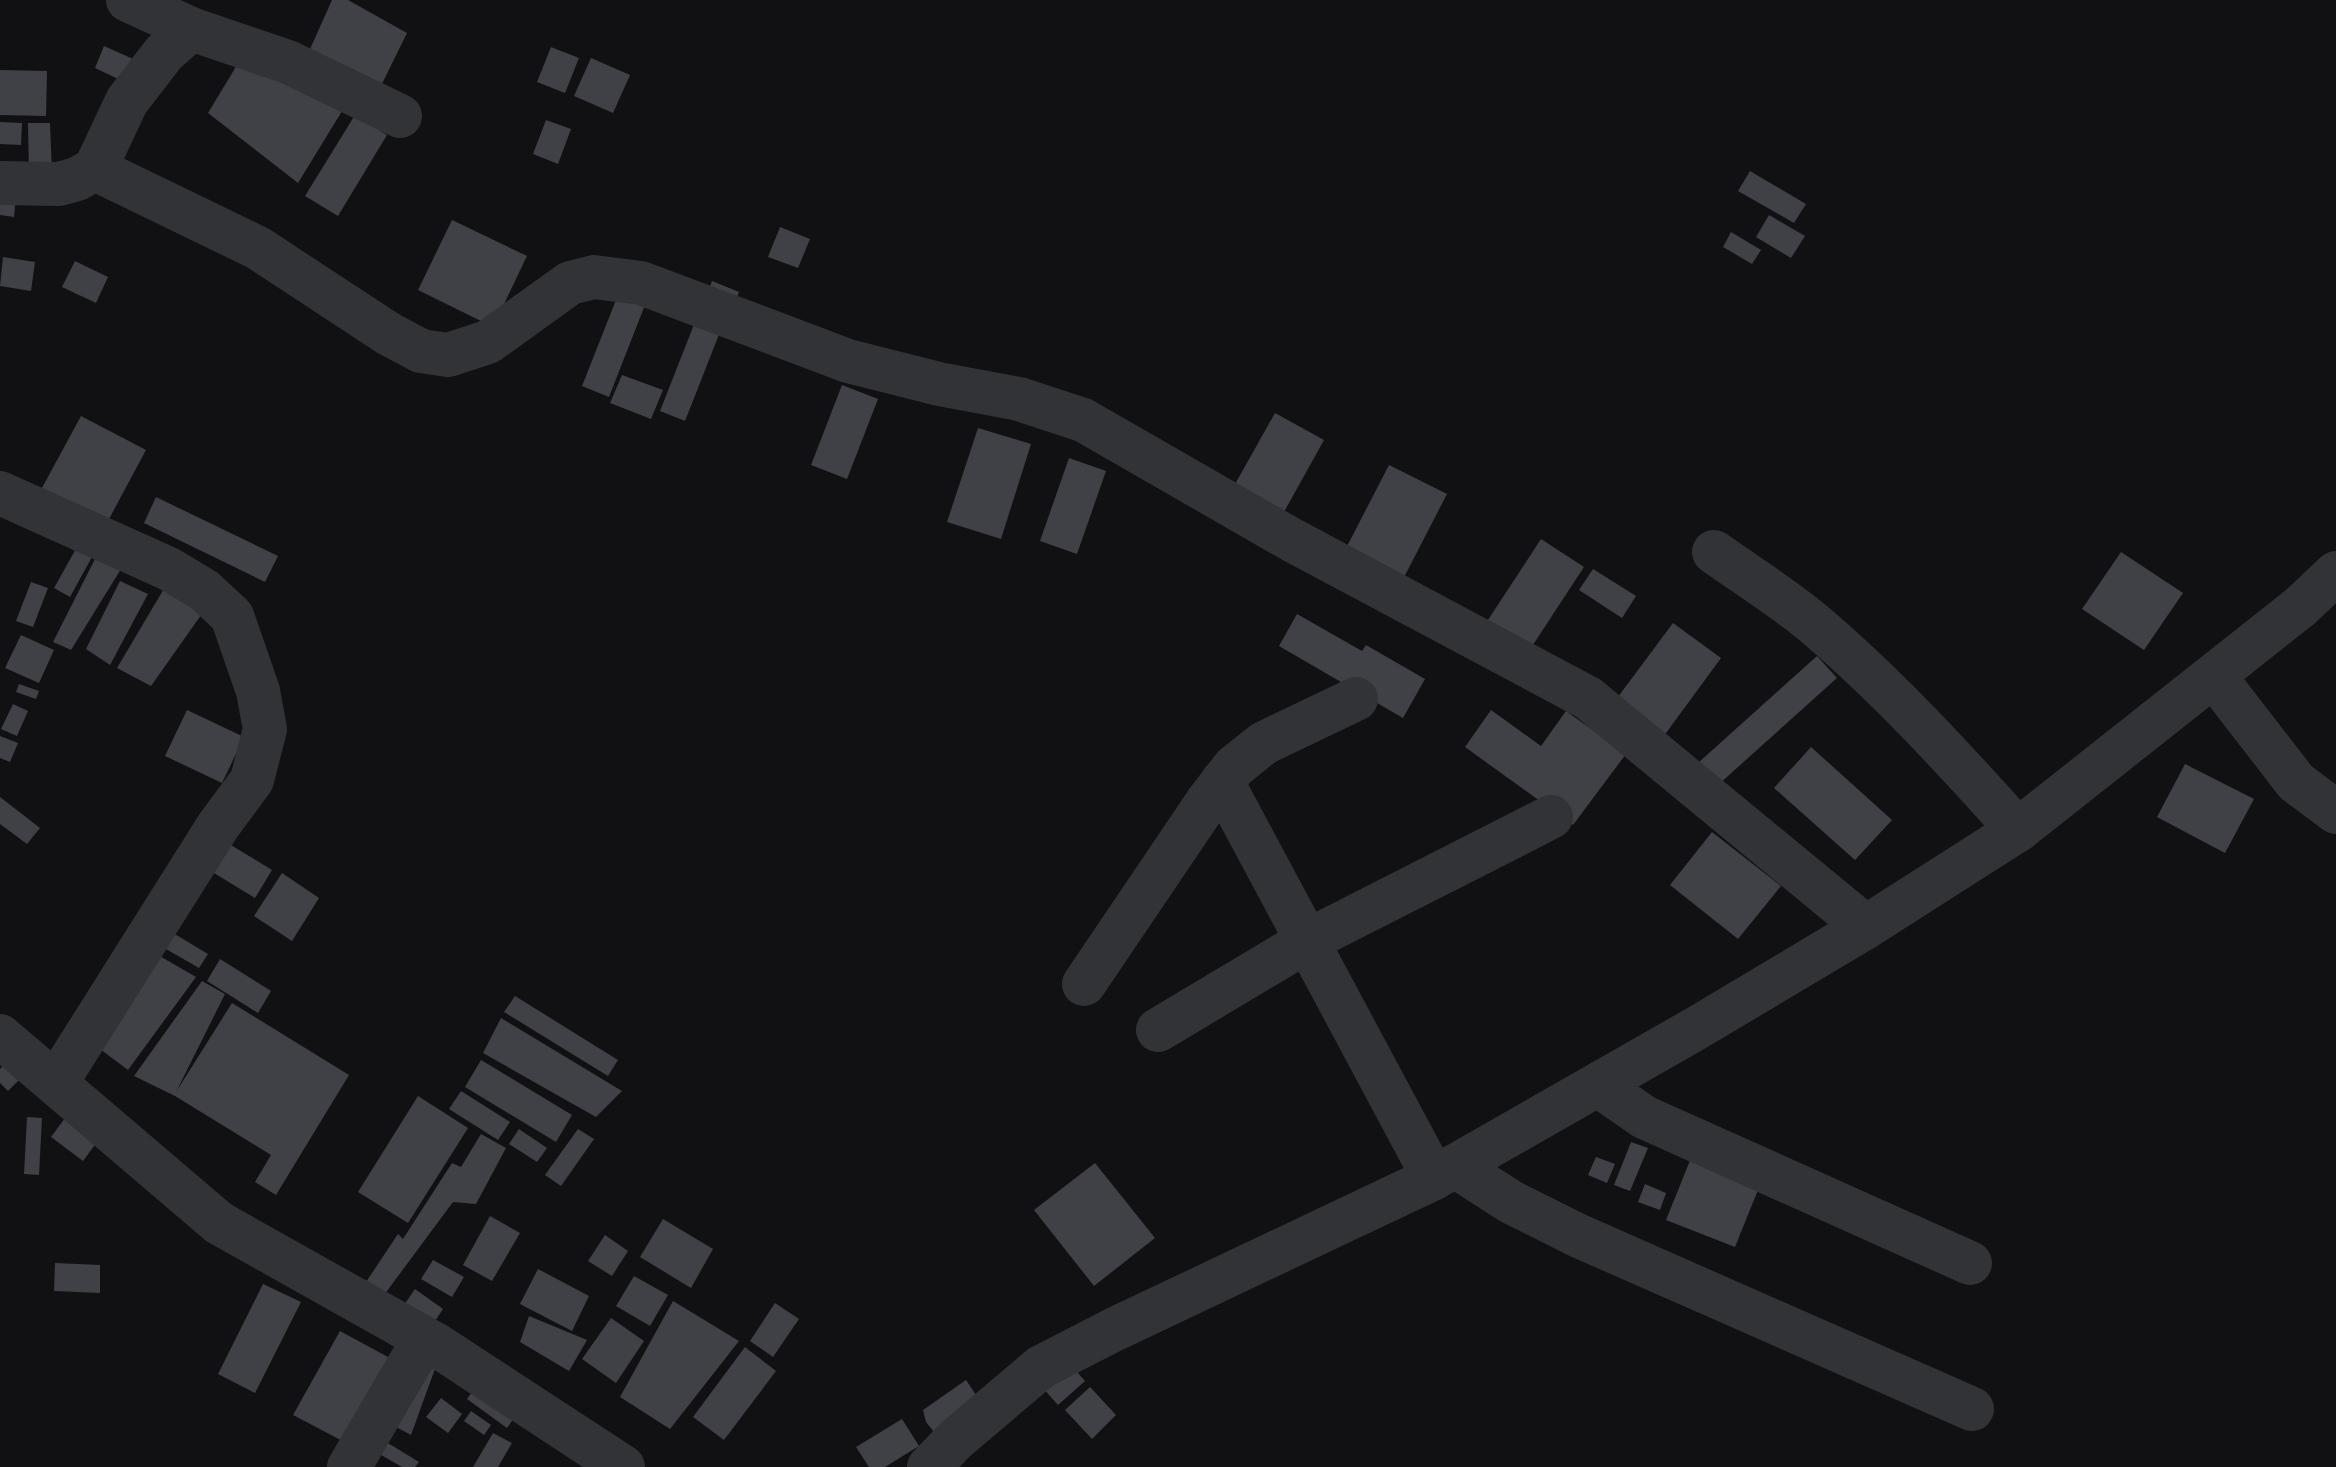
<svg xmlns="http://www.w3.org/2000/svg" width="2336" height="1467" font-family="'Space Grotesk',sans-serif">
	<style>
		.building { fill: #404146 }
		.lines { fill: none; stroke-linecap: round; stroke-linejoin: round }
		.minor { stroke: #323337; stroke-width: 44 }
	</style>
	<rect width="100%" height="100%" fill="#111113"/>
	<!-- building -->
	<g class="building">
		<path d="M332,0H348L407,33L377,94L302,67Z"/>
		<path d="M104,46L142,63L131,85L95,68Z"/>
		<path d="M551,47L579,58L565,93L537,82Z"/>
		<path d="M243,55L347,103L298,183L208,113Z"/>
		<path d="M591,58L630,75L613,113L574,96Z"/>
		<path d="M0,70L47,71L46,116L0,115Z"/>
		<path d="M355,115L387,135L338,216L305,196Z"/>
		<path d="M546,120L571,129L558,164L533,154Z"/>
		<path d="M0,122L22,123L21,145L0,144Z"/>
		<path d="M28,123H50L52,174L29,175Z"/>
		<path d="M1750,171L1806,204L1794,223L1738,191Z"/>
		<path d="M0,194L16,196L14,217L0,215Z"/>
		<path d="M1769,215L1805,236L1791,258L1756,237Z"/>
		<path d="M452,220L527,256L493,327L418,290Z"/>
		<path d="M780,227L810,239L798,268L768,257Z"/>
		<path d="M1731,232L1761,250L1752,264L1723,247Z"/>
		<path d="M3,257L35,262L31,291L0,286Z"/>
		<path d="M75,261L108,277L96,303L62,287Z"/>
		<path d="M712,281L739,292L730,315L703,305Z"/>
		<path d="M618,295L645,305L609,397L582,386Z"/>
		<path d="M695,322L720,332L685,421L660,411Z"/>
		<path d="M622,375L663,390L651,419L610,403Z"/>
		<path d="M842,385L878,399L847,479L811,465Z"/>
		<path d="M1275,413L1324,440L1279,521L1230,493Z"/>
		<path d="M81,416L146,450L101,534L36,499Z"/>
		<path d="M978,428L1031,444L1001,539L947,522Z"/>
		<path d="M1069,458L1106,471L1077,554L1040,541Z"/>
		<path d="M1389,465L1447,494L1400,585L1342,556Z"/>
		<path d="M156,497L278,556L265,582L144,523Z"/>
		<path d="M1541,539L1584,567L1525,657L1482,629Z"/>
		<path d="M77,547L93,555L70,597L54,588Z"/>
		<path d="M2121,552L2183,593L2144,650L2082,609Z"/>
		<path d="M97,555L121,569L71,650L53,642Z"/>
		<path d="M1593,569L1636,596L1622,618L1579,590Z"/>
		<path d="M120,581L148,594L110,665L86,649Z"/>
		<path d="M31,582L48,588L33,627L16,621Z"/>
		<path d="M165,587L206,608L151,686L117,668Z"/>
		<path d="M1297,614L1362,651L1366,645L1425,679L1403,718L1279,646Z"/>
		<path d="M1673,623L1721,658L1658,744L1609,709Z"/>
		<path d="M21,635L54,650L39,683L5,668Z"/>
		<path d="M1817,656L1837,678L1708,794L1688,772Z"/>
		<path d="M19,684L39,691L36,699L16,692Z"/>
		<path d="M13,704L28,711L17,736L1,729Z"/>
		<path d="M187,710L244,737L222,783L165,756Z"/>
		<path d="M1491,710L1541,746L1566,711L1626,754L1573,825L1465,747Z"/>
		<path d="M0,736L18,743L10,762L0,758Z"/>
		<path d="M1811,747L1892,820L1855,860L1774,788Z"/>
		<path d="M2185,764L2254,799L2225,853L2157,817Z"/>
		<path d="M0,797L40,828L27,844L0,824Z"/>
		<path d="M1712,832L1781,886L1738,939L1670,885Z"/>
		<path d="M226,842L272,870L255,898L209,870Z"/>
		<path d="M282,873L319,898L292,941L254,916Z"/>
		<path d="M168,930L208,954L199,968L159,945Z"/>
		<path d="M151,951L196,977L128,1070L96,1046Z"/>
		<path d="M220,959L271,991L258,1013L207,981Z"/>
		<path d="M202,981L225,994L176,1092L232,1003L349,1075L276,1195L255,1182L271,1155L175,1096L134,1076Z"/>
		<path d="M515,996L618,1060L608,1076L504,1012Z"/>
		<path d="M501,1018L622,1091L596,1117L483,1053Z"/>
		<path d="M481,1060L572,1115L556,1142L465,1087Z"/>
		<path d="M8,1061L23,1076L8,1091L0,1083V1069Z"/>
		<path d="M461,1091L510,1122L498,1140L449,1109Z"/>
		<path d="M418,1096L468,1128L408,1223L358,1192Z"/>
		<path d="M68,1114L100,1138L83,1161L51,1137Z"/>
		<path d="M27,1117L42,1118L39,1175L24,1174Z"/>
		<path d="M519,1129L547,1148L537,1162L509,1144Z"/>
		<path d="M578,1129L594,1139L561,1186L545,1175Z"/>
		<path d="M481,1134L506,1148L476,1204L453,1202L384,1295L366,1282L398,1234L403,1239L452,1163L461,1167Z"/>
		<path d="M1631,1142L1648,1148L1630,1191L1614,1185Z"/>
		<path d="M1596,1157L1615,1164L1607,1183L1588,1175Z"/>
		<path d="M1691,1158L1760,1185L1735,1247L1666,1220Z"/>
		<path d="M1095,1163L1155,1238L1094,1286L1034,1210Z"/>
		<path d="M1645,1184L1666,1193L1660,1210L1638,1202Z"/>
		<path d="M490,1216L520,1233L492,1281L463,1265Z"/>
		<path d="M663,1219L713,1249L691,1288L640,1257Z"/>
		<path d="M605,1235L628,1251L612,1276L588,1261Z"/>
		<path d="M433,1260L464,1277L452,1297L421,1279Z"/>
		<path d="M55,1263L100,1265V1293L54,1291Z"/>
		<path d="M538,1269L589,1296L572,1331L520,1304Z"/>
		<path d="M634,1276L668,1295L650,1326L616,1306Z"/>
		<path d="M263,1284L301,1302L255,1393L218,1374Z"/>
		<path d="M415,1289L443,1309L429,1330L400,1311Z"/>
		<path d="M673,1301L739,1341L670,1429L620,1397Z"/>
		<path d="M775,1303L799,1319L773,1357L750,1341Z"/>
		<path d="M529,1316L587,1340L569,1371L520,1342Z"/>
		<path d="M611,1318L644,1341L616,1383L582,1359Z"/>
		<path d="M340,1331L399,1363L354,1447L293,1415Z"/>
		<path d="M745,1347L776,1371L724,1440L693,1417Z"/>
		<path d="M417,1356L436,1366L411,1435L387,1422Z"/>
		<path d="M1069,1363L1085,1381L1058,1405L1042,1387Z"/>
		<path d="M966,1380L978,1398L934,1432L926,1422L923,1410Z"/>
		<path d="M477,1385L516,1415L507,1428L467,1399Z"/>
		<path d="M1090,1387L1116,1415L1092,1439L1065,1410Z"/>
		<path d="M441,1398L462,1414L448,1433L426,1417Z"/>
		<path d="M471,1411L491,1425L484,1435L464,1421Z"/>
		<path d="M902,1419L919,1446L885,1467H869L856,1447Z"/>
		<path d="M493,1433L512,1443L498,1467H473Z"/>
		<path d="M383,1440L419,1462L415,1467H402L376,1452Z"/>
	</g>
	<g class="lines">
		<!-- minor -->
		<g class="minor">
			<path d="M128,0L191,29L288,62L400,116"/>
			<path d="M95,169L258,248L389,334L421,351L448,355L488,342L570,283L594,277L641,283L848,361L939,384L1019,399L1083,420L1292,540L1588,698L1866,927"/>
			<path d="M0,183L59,184L77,179L95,169L127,101L164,53L191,29"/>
			<path d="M0,493L169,569L204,590L232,616L258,691L265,729L252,780L218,826L56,1083"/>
			<path d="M1714,552C1749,577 1787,600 1819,628C1891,690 1955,760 2018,830"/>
			<path d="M2214,676L2296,782L2336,812"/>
			<path d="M1222,782L1434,1178"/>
			<path d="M1084,984L1207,802L1234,767L1264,743L1356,699"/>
			<path d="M1158,1030L1307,941L1551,817"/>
			<path d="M0,1036L219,1223L438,1346L623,1467"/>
			<path d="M1598,1085L1644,1117L1970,1263"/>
			<path d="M1455,1166L1511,1202L1579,1236L1972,1409"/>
			<path d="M349,1467L424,1339"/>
			<path d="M929,1467L955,1440L1041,1367L1115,1329L1434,1178L1695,1029L1866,927L2018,830L2300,607L2336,573"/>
		</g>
	</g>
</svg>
